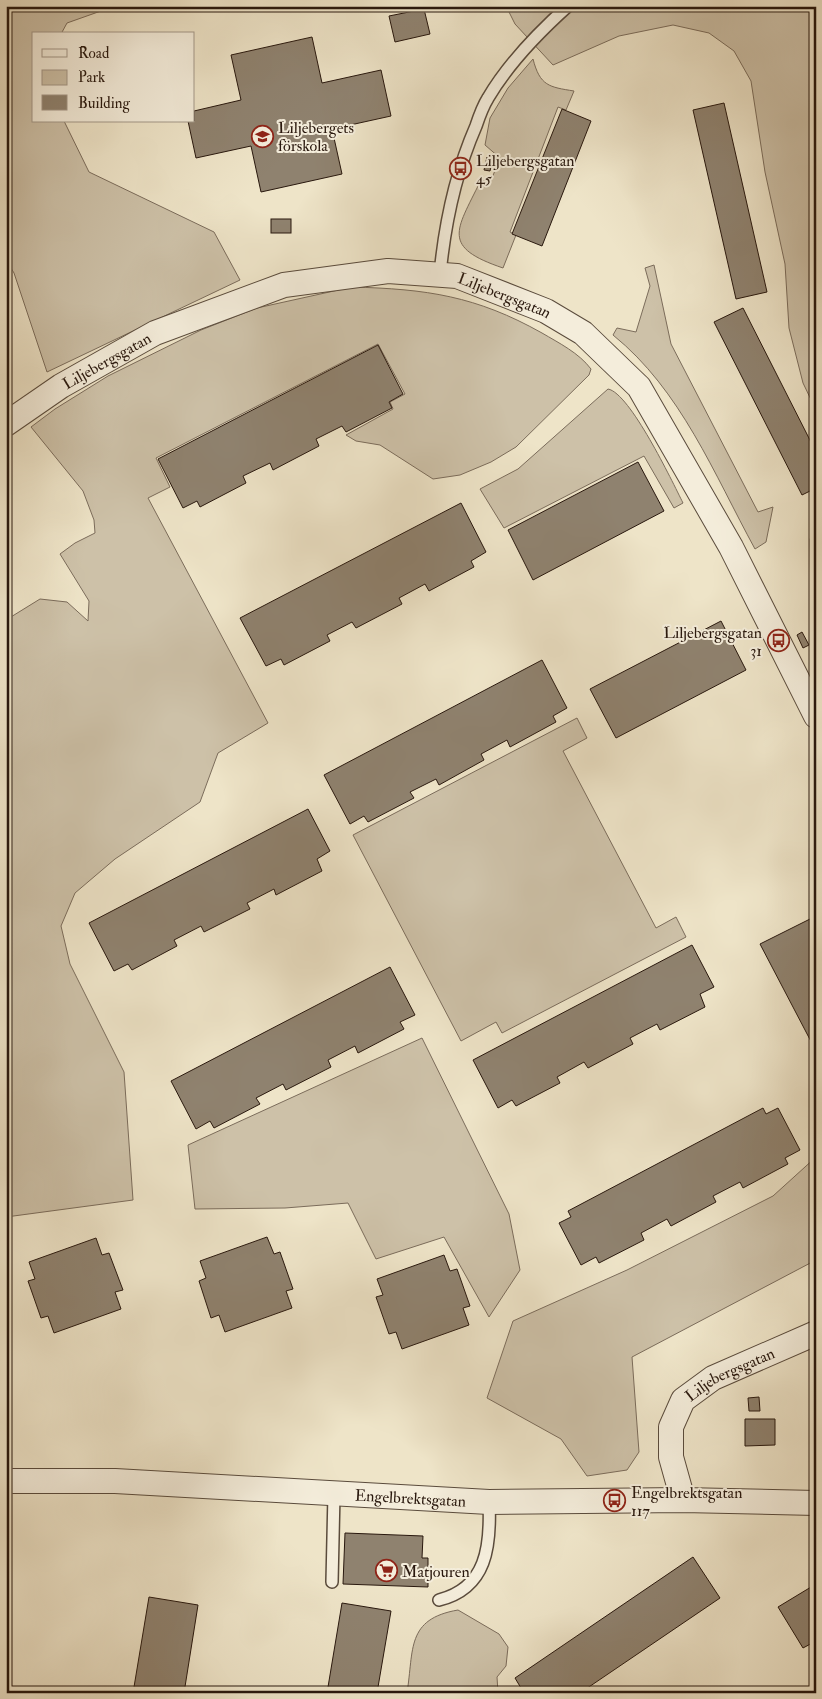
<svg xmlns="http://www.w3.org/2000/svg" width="822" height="1699" font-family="'IM FELL Double Pica',serif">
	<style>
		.green { fill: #cdc1a8; stroke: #7b6c5b }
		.building { fill: #8f826f; stroke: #29180e }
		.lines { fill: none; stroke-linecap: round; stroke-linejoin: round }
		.service-casing { stroke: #5a4b3c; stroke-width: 14 }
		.minor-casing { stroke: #5a4b3c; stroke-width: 26 }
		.service { stroke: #f4eddb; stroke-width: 11 }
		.minor { stroke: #f4eddb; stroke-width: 24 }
		.labels { text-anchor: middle; stroke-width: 4; stroke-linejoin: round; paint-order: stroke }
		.poi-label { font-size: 16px; fill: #29180e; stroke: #f4eddb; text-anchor: start }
		.street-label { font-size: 16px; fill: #29180e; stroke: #f4eddb }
	</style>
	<rect width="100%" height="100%" fill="#eee4c8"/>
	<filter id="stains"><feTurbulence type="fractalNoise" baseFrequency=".004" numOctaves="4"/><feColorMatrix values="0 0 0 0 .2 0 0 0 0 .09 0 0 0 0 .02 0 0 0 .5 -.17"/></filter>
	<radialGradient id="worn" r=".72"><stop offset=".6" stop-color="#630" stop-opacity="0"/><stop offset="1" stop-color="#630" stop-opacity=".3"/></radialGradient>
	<!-- green -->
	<g class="green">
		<path d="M6,6H115L67,23L61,34H34V121H64L89,172L214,232L240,280L47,372L14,273L6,260Z"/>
		<path d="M506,6H816V410L803,383L789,328L785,264L765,172L751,81L734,51L709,33L673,25L619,36L553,65L515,24Z"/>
		<path d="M533,59C540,86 549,87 574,91L566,110L558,107L510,232L516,235L503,268C441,247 456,231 480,182L492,178L500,158L485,145L490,118L508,88Z"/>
		<path d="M654,265L671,344L758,512L773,507L766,542L755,549C714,474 681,390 613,335L617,328L636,332L650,286L645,268Z"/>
		<path d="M352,287C427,289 476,296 542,333C559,343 579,353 591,369L589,375L516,447L491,462L460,475L433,479L380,445L356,441L346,435L393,409L390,402L405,394L378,344L156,458L170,487L148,498L268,723L218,753L200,802L115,859L75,893L61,926L70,964L124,1072L133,1200L6,1217V620L40,599L67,602L88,621L89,601L60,554L75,543L95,533L94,520L83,491L31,427L55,409L108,376L201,330L257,308Z"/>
		<path d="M608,389C630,393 672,481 683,503L674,508L644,456L504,528L480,489L518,469Z"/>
		<path d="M816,528V618L811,606L810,539Z"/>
		<path d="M577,718L587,738L563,751L656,928L676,917L686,937L502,1033L496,1022L461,1041L353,835Z"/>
		<path d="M422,1038L509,1214L520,1270L489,1317L444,1237L376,1259L348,1203L285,1208L195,1209L188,1145Z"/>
		<path d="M816,1157V1260L632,1357L639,1452L627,1470L587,1476L561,1439L487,1398L513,1321L627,1270L773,1196Z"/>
		<path d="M458,1610L499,1634L508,1647L506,1666L497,1677L498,1693H407C414,1649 406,1619 458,1610Z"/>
	</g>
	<!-- building -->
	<g class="building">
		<path d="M424,9L430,34L395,42L389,16Z"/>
		<path d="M312,37L322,83L381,70L391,116L332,129L342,174L261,192L251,146L196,158L188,121H194V111L241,100L231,55Z"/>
		<path d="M724,103L767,292L736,299L693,110Z"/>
		<path d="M562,109L591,121L542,246L512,234Z"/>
		<path d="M487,157L493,159L490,171L484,170Z"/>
		<rect x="271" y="219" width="20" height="14"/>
		<path d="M743,308L816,452V488L802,495L714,322Z"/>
		<path d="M378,345L403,394L389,402L392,408L346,432L342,426L316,439L319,446L273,470L270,463L243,476L246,483L200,507L197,501L183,508L158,459Z"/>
		<path d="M638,462L664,511L533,580L508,530Z"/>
		<path d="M461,503L486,552L471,561L474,567L429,591L425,584L399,598L402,604L356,628L352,622L327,635L330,641L284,665L281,659L266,666L240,618Z"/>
		<path d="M721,621L746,670L616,738L590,689Z"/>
		<path d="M802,632L809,645L803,648L797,635Z"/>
		<path d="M542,660L567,708L553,716L556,722L510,747L507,740L481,754L484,760L439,785L436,779L410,792L414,798L368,822L364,816L350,824L324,775Z"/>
		<path d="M308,809L330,851L317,859L322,871L276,895L274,889L247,903L250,909L204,932L201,926L174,940L177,946L132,970L128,964L114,971L89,923Z"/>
		<path d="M810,919L816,930V1051L760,944Z"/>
		<path d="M692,945L714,987L700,994L705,1007L660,1030L657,1024L630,1038L633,1044L588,1068L584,1062L557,1077L560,1083L516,1106L512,1100L498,1108L473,1060Z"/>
		<path d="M390,967L415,1015L400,1022L404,1029L358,1053L355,1046L328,1060L331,1067L286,1090L283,1084L256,1098L260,1104L214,1128L210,1121L196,1129L171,1081Z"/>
		<path d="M763,1108L766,1114L778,1108L800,1150L785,1158L788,1164L743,1188L740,1182L713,1196L716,1202L671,1226L667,1219L641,1233L644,1240L599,1263L596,1257L581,1265L559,1223L571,1217L568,1211Z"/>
		<path d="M267,1237L274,1254L280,1252L293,1289L286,1291L292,1308L225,1332L219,1315L211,1318L199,1281L206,1278L200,1261Z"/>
		<path d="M96,1238L102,1255L109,1253L123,1290L115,1292L121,1309L54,1333L48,1316L41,1318L28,1281L35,1279L29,1262Z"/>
		<path d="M444,1255L450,1271L457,1269L470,1306L463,1308L469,1325L402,1349L396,1332L389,1334L376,1297L383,1295L377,1279Z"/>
		<path d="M759,1397L760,1411H749L748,1398Z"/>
		<path d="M745,1419H775V1445L745,1446Z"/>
		<path d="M345,1533L423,1536L422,1558H428V1587L343,1584Z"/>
		<path d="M693,1557L720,1598L580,1693H524L515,1678Z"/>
		<path d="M816,1584V1641L803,1648L778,1607Z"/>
		<path d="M149,1597L198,1605L184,1693H133Z"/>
		<path d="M342,1603L391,1611L377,1693H327Z"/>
	</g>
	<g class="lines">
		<defs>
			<g id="service">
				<path d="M440,274C445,222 455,174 476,126C479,117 483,106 488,98C508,64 539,32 568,6"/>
				<path d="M332,1582L334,1494"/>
				<path d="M439,1600C487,1588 491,1546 489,1502"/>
			</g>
			<g id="minor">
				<path id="s1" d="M6,424L61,386L155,333L284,285L388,271L457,276L546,311L583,333L639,387L731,547L816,716"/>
				<path id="s2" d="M6,1481H115L489,1502L683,1500L816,1503"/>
				<path id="s3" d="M683,1500L671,1457V1427L683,1400L713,1378L816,1333"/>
			</g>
		</defs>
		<!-- service casing -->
		<use href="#service" class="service-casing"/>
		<!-- minor casing -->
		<use href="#minor" class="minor-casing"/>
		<!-- service -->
		<use href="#service" class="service"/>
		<!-- minor -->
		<use href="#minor" class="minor"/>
	</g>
	<!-- icons -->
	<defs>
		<symbol id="school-ring" viewBox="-11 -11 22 22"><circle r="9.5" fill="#f4eddb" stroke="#8f2418" stroke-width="1.5"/><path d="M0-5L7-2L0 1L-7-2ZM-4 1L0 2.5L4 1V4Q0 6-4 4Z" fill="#8f2418"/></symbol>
		<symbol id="bus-ring" viewBox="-11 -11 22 22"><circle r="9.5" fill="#f4eddb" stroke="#8f2418" stroke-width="1.5"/><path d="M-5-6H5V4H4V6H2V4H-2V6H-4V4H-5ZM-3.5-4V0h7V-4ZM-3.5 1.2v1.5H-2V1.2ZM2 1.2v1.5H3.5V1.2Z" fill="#8f2418"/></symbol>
		<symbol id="supermarket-ring" viewBox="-11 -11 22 22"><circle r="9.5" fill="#f4eddb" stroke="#8f2418" stroke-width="1.5"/><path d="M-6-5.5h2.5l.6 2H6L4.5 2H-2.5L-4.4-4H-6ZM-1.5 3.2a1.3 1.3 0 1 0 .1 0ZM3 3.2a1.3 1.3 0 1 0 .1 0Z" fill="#8f2418"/></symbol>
	</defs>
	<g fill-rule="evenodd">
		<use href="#school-ring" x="250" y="124" width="25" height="25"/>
		<use href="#bus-ring" x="448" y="156" width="25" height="25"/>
		<use href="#bus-ring" x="766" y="628" width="25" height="25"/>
		<use href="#bus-ring" x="602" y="1488" width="25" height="25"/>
		<use href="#supermarket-ring" x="374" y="1558" width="25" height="25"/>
	</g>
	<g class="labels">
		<!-- poi labels -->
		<g class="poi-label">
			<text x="278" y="133">Liljebergets<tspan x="278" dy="18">förskola</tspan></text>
			<text x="476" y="166">Liljebergsgatan<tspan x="476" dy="18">45</tspan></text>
			<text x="762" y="638" text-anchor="end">Liljebergsgatan<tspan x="762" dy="18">31</tspan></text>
			<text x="631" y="1498">Engelbrektsgatan<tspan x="631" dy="18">117</tspan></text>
			<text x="402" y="1577">Matjouren</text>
		</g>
		<!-- street labels -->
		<g class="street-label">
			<text dy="6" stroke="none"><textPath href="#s1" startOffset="538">Liljebergsgatan</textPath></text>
			<text dy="6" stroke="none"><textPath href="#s1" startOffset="119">Liljebergsgatan</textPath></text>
			<text dy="6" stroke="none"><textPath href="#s3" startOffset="158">Liljebergsgatan</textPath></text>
			<text dy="6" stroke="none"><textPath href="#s2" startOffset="405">Engelbrektsgatan</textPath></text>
		</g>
	</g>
	<!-- margin -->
	<rect width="822" height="1699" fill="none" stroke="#eee4c8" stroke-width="25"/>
	<rect x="8" y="8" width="807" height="1684" fill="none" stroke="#29180e" stroke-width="2.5"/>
	<rect x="12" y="12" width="797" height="1674" fill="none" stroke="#29180e"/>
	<!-- legend -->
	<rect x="32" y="32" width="162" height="90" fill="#f4eddb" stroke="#a39889"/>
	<rect x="42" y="49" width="25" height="8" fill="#f4eddb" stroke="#a39889"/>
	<text x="78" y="58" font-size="15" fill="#29180e">Road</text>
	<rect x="42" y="70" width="25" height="15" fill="#cdc1a8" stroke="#a39889"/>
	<text x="78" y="82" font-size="15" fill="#29180e">Park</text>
	<rect x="42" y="95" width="25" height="15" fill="#8f826f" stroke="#a39889"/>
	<text x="78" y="108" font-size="15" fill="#29180e">Building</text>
	<rect width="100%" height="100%" filter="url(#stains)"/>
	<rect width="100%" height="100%" fill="url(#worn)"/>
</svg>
